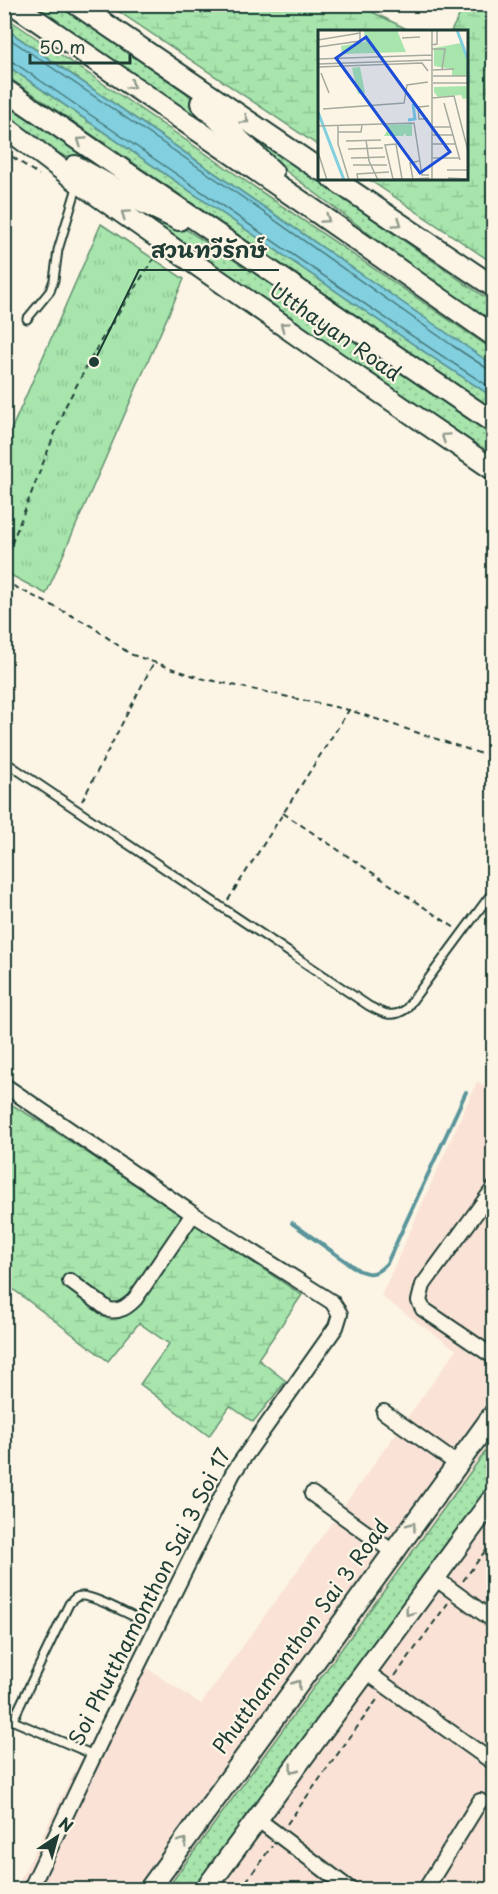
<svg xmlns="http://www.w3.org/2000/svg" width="498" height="1894" font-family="'Playpen Sans','Playpen Sans Thai',sans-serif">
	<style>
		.built { fill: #fae3d6 }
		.grass { fill: url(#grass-dots); stroke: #639170; stroke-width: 1.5 }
		.wetland { fill: url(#wetland-marsh); stroke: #639170; stroke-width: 1.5 }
		.park { fill: url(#park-tufts); stroke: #639170; stroke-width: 1.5 }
		.water { fill: #81cfdf; stroke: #5a959b; stroke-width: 1.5 }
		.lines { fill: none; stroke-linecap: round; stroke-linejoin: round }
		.shore { stroke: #467778; stroke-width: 1.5 }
		.stream { stroke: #5a959b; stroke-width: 4 }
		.lane-casing { stroke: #1f3d34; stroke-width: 11 }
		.street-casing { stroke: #1f3d34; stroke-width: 18 }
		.secondary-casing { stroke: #1f3d34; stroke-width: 24 }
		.path { stroke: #1f3d34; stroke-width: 2; stroke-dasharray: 6 4.5; stroke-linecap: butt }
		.lane { stroke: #fcf5e5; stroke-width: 7 }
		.street { stroke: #fcf5e5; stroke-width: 14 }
		.secondary { stroke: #fcf5e5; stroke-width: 20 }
		.oneway { stroke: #8e998c }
		.labels { text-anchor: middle; stroke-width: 4.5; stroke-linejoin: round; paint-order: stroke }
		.street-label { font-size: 21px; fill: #1f3d34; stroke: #fcf5e5 }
		.inset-river { fill: none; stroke: #81cfdf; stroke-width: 3 }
		.inset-road { fill: none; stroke: #a4ab9e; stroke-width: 1.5 }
		.view { fill: #1d4ed8; fill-opacity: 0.15; stroke: #1d4ed8; stroke-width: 3 }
		.inset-edge { fill: none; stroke: #1f3d34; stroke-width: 3 }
		.leader { fill: none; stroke: #1f3d34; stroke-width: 2 }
		.callout-dot { fill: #1f3d34; stroke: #fcf5e5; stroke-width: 2 }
		.callout-label { font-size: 22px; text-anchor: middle; font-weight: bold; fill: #1f3d34; stroke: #fcf5e5; stroke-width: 4.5; stroke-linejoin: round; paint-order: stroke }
	</style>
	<defs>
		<pattern id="grass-dots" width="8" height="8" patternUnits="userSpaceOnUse" patternTransform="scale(1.5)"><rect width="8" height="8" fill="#a7e5ad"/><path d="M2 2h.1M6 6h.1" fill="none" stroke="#8fc595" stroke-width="1.8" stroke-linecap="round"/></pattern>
		<pattern id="wetland-marsh" width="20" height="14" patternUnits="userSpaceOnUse" patternTransform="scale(1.5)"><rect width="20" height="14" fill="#a7e5ad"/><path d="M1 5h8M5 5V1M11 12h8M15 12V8" fill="none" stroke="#8fc595"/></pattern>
		<pattern id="park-tufts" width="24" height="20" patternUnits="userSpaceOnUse" patternTransform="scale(1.5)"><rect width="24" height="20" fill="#a7e5ad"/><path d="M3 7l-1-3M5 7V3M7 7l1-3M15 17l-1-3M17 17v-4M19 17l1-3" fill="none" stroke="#8fc595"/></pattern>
	</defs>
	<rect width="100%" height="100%" fill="#fcf5e5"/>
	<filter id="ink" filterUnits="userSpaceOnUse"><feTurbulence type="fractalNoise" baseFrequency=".0167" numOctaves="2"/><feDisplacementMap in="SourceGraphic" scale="12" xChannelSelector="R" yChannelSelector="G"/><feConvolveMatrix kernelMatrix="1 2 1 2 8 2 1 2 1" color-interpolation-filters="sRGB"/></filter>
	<g filter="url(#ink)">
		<!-- built -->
		<path class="built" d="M477,1081L494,1092L493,1889L15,1890L132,1658L201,1704L456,1350L381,1296Z"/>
		<!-- grass -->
		<g class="grass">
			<path d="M27,5H59L186,93L238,143L235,147Z"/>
			<path d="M4,16L493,350V365L5,28Z"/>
			<path d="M4,64L429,355L493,397V409L5,75Z"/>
			<path d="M4,103L125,185L123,188L57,152L5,116Z"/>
			<path d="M248,132L493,303V324L420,272L274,162L245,134Z"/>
			<path d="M121,198L179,225L248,269L493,436V459L124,206Z"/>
			<path d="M493,1441V1481L197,1889L166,1890Z"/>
		</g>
		<!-- wetland -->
		<g class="wetland">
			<path d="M109,5H358L411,31L320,32L319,146Z"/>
			<path d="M465,5H493V263L368,179L466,178V32L451,31Z"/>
			<path d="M4,1100L44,1124L302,1295L258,1359L286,1381L253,1422L230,1406L209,1436L140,1384L169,1344L139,1323L108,1361L5,1283L4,1170L7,1167L4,1164Z"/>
		</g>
		<!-- park -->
		<path class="park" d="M101,224L184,279L46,594L5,572V444Z"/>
		<!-- water -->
		<path class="water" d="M4,28L493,365V397L429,355L5,64Z"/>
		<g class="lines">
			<!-- shore -->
			<g class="shore">
				<path d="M4,35L232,190L453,346L488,369L494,370"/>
				<path d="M4,59L10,60C172,169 330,284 494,390"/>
			</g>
			<!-- stream -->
			<path class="stream" d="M292,1223L358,1270C371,1276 377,1274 387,1263L466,1092"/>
			<defs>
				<g id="lane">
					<path d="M27,319L50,291L54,280L58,250L78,184"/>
					<path d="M4,761L369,1006C382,1013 392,1019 406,1009L494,890"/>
					<path d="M4,1717L94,1755"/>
					<path d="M13,1720L69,1604C73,1600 75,1596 81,1596C93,1595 127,1614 139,1619"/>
				</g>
				<g id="street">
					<path d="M4,1085L193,1214L332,1302L340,1314L336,1327L233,1473L105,1732L30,1890"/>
					<path d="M494,1188L423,1285L419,1301L423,1309L494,1357"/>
					<path d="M70,1281L109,1310C120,1312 127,1307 135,1299L193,1214"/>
					<path d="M384,1412L457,1464"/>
					<path d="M312,1494L393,1552"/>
					<path d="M435,1578L494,1621"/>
					<path d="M365,1671L494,1763"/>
					<path d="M256,1818L351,1890"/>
					<path d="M425,1890L480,1801"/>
				</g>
				<g id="secondary">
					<path d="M13,4L305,204L494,336"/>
					<path d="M76,4L320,170"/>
					<path d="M4,89L494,423"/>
					<path d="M201,103L273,172"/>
					<path d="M4,126L78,182L337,363L494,470"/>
					<path d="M75,166L123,193L179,220"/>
					<path d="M332,178L494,287"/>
					<path d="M149,1890L494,1414"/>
					<path d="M205,1890L494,1497"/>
				</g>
			</defs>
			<!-- lane casing -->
			<use href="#lane" class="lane-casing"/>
			<!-- street casing -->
			<use href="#street" class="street-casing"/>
			<!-- secondary casing -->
			<use href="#secondary" class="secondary-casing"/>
			<!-- path -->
			<g class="path">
				<path d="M4,151L39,175"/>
				<path d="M4,563L65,407L100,342L156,255"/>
				<path d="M4,581L90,625L130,654L200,678L349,710L494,758"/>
				<path d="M82,801L154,662"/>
				<path d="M283,813L455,928"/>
				<path d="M228,900L349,710"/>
				<path d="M488,1399L494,1392"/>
				<path d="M463,1581L494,1539"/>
				<path d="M395,1676L448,1603"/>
				<path d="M287,1824L379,1697"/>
				<path d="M240,1890L272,1846"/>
			</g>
			<!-- lane -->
			<use href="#lane" class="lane"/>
			<!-- street -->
			<use href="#street" class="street"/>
			<!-- secondary -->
			<use href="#secondary" class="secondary"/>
		</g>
		<!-- one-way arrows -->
		<defs><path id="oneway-chevron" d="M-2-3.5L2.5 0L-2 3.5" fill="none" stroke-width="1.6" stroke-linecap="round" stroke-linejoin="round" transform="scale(1.5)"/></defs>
		<g class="oneway">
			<use href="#oneway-chevron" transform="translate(131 85) rotate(34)"/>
			<use href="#oneway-chevron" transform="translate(245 120) rotate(34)"/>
			<use href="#oneway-chevron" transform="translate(81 141) rotate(-146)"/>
			<use href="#oneway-chevron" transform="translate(125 214) rotate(-145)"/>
			<use href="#oneway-chevron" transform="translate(326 219) rotate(35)"/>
			<use href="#oneway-chevron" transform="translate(398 223) rotate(34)"/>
			<use href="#oneway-chevron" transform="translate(284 326) rotate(-145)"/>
			<use href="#oneway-chevron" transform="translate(445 437) rotate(-146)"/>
			<use href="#oneway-chevron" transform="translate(412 1526) rotate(-54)"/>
			<use href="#oneway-chevron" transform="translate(409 1612) rotate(127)"/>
			<use href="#oneway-chevron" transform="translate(297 1684) rotate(-54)"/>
			<use href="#oneway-chevron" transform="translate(293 1769) rotate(127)"/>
			<use href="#oneway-chevron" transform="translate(183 1842) rotate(-54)"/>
		</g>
	</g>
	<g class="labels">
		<!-- street labels -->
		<g class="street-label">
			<text transform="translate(335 332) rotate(35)" y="7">Utthayan Road</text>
			<text transform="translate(150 1597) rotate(-63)" y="7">Soi Phutthamonthon Sai 3 Soi 17</text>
			<text transform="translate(301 1637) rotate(-54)" y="7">Phutthamonthon Sai 3 Road</text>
		</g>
	</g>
	<!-- overview -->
	<g transform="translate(318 30)">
		<rect width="150" height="150" fill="#fcf5e5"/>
		<path d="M143,13L149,30V46H134V39L116,36V18ZM150,56V68L145,69L143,65L120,67L116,62V57Z" fill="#a7e5ad"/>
		<path d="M46,0H79L88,22L24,24L23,16L47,12ZM94,94V106H88L87,103L85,106H66L70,99L64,95Z" fill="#a7e5ad"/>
		<path d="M42,37L47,63L40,64L34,38Z" fill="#a7e5ad"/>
		<path class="inset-river" d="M139,0L150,30M150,31V55M0,82L26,150M90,90L97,89L95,74"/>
		<path class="inset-road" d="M114,0V150M84,8L102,7M0,10L42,3M113,15L119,14V0M0,17L42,11V0M114,19H127L124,40M0,29L114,25M0,34L114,30M0,37L104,33L110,41M115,40L136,39M3,43L11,63M115,46H150M115,53H149M114,68L136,66L150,121M126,73L142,130M5,79L86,73L89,55L110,52M110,89H101L100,77L111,76M0,96L96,93L104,145H111M20,96V114L31,150M114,97H133M20,102H43L44,95M114,105H135M48,110L51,131L60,150M28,111L63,110M114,114H137M30,119L65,118M0,122L9,150M33,128L67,127M115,128H141M35,135H69M129,140H150M130,148L150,149M84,149L78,114L67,115L75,149H95L111,148M95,149L92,133L101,131M40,150L39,144L71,142"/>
		<path class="view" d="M48,7L132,122L102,143L18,28Z"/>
		<rect width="150" height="150" class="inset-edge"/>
	</g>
	<!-- callouts -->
	<path class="leader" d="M94 362L139 270H279"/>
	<circle class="callout-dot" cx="94" cy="362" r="6"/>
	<g class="callout-label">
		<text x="209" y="258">สวนทวีรักษ์</text>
	</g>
	<!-- margin -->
	<rect width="498" height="1894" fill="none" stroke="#fcf5e5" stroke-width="24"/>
	<rect x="12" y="12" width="474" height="1870" fill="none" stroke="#1f3d34" stroke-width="2" filter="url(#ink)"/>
	<!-- north arrow -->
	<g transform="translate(57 1837) rotate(36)" stroke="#fcf5e5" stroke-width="4.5" paint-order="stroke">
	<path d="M0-4.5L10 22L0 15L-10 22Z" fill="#1f3d34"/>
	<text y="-9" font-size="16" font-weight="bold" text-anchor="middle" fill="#1f3d34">N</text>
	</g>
	<!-- scale -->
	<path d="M30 54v9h100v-9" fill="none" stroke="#1f3d34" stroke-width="3"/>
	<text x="39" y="54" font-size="18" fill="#1f3d34" stroke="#fcf5e5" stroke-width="4.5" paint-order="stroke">50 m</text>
</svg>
